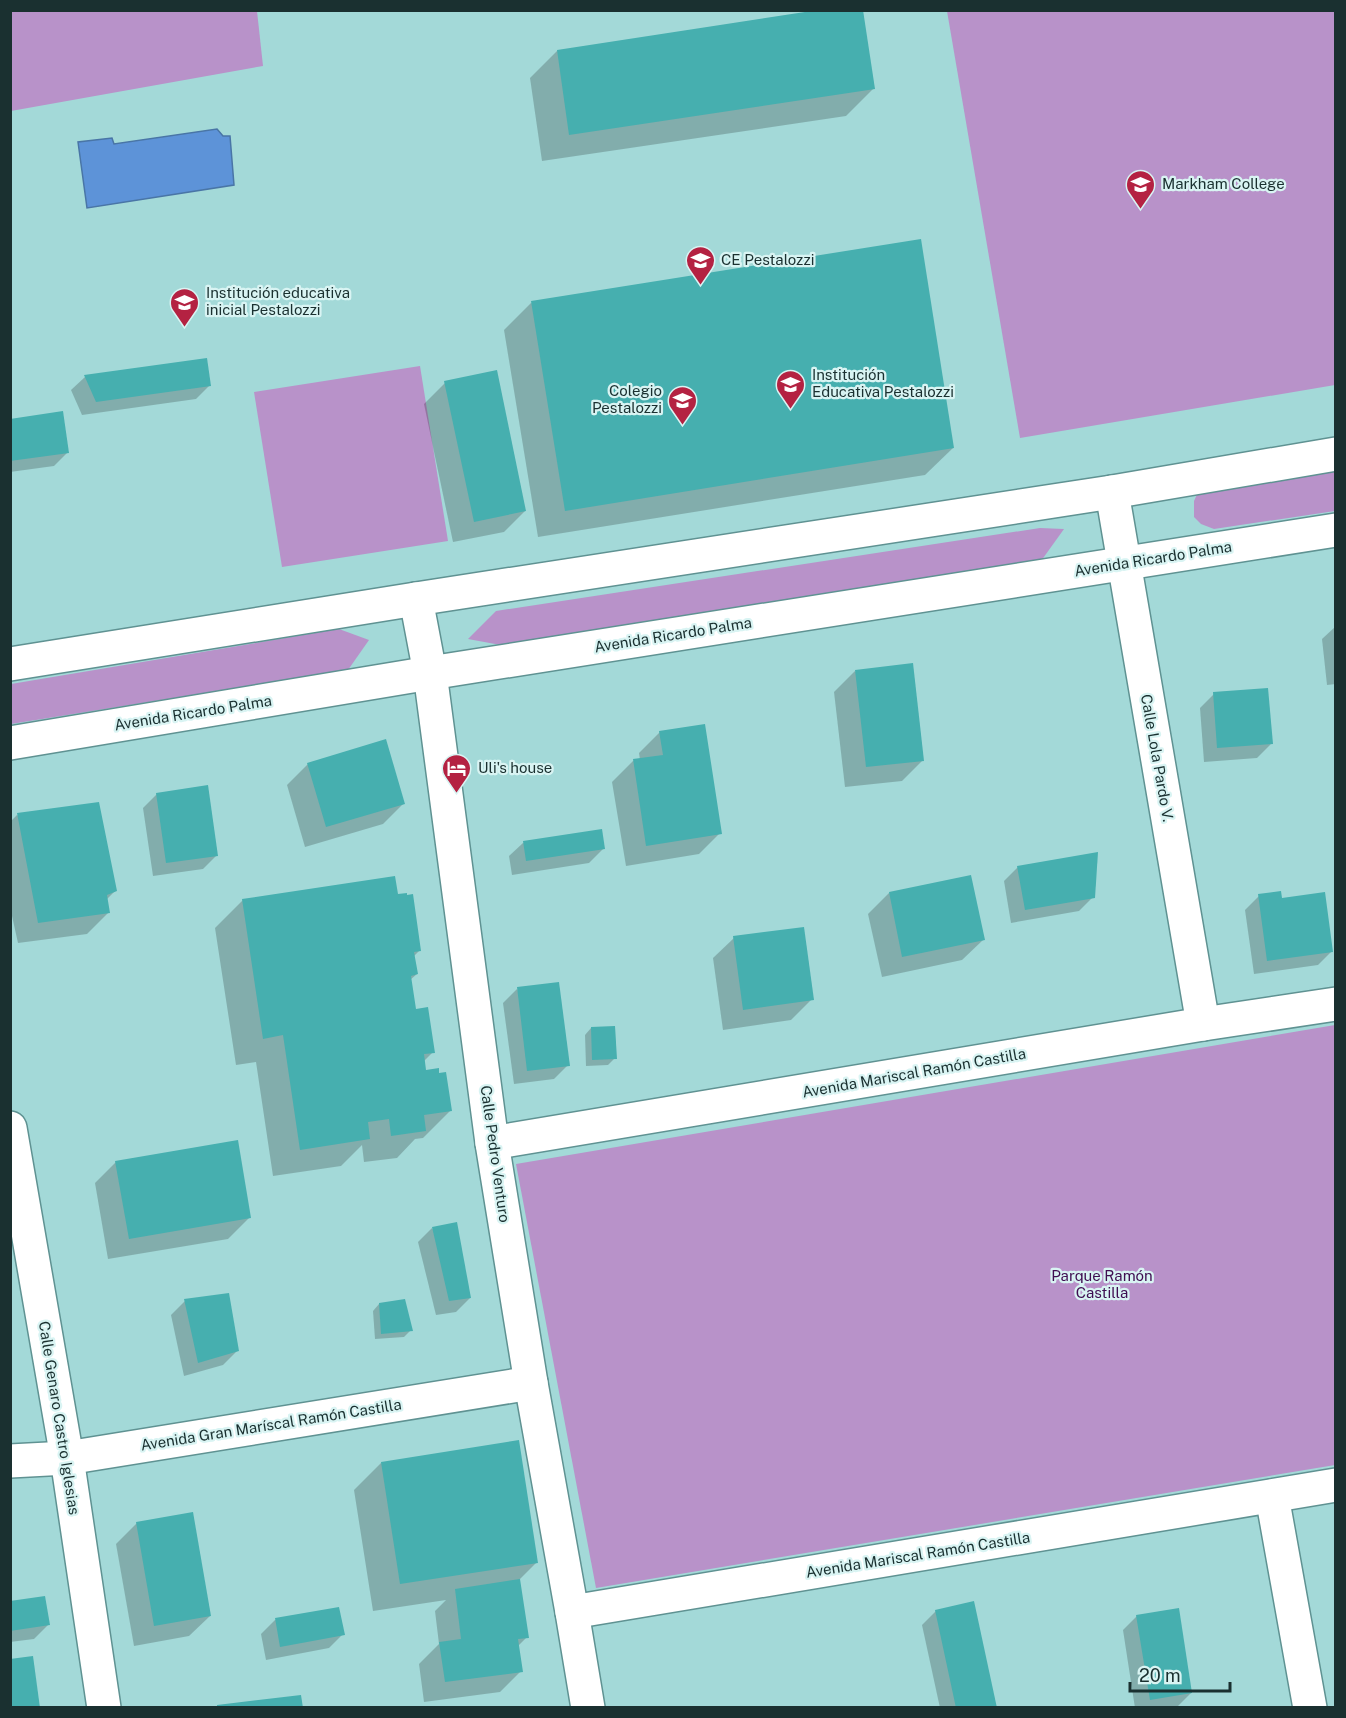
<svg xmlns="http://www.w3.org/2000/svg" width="1346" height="1718" font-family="'Public Sans',sans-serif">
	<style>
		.green { fill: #b892c9 }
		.water { fill: #5d93d8; stroke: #4975a6; stroke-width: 1.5 }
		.shadow { fill: #0003 }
		.building { fill: #46afaf }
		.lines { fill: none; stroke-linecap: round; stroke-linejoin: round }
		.street-casing { stroke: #5f9292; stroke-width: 36 }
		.secondary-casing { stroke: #5f9292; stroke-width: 36 }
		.street { stroke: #fff; stroke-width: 33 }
		.secondary { stroke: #fff; stroke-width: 33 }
		.labels { text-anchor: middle; stroke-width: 4.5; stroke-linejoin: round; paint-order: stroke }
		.poi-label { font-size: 15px; fill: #1a3030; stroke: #d9f4f3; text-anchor: start }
		.street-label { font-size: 15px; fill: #1a3030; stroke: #d9f4f3 }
		.park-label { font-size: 15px; fill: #3f0d51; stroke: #d9f4f3 }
	</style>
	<rect width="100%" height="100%" fill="#a3d9d8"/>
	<!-- green -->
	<g class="green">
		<path d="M11,10L257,11L263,66L11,111Z"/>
		<path d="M947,11H1335V385L1020,438Z"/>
		<path d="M420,366L448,541L282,567L254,392Z"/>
		<path d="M1335,468V511L1214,529L1201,524L1194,517V501L1199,490Z"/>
		<path d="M1040,528L1064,529L1041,561L506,646L468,639L496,611Z"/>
		<path d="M339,629L369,640L348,670L11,724V684Z"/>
		<path d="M1335,1025V1465L596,1588L516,1164Z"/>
	</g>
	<!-- water -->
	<path class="water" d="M217,129L223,136H230L234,185L87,208L78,142L112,138L114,144Z"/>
	<!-- shadow -->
	<g class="shadow">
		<path d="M557,51L874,88L846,116L542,161L530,78Z"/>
		<path d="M531,303L953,448L925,475L538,537L504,330Z"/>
		<path d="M85,377L210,385L196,399L82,415L71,390Z"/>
		<path d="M445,383L525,511L504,532L453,542L424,404Z"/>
		<path d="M10,421L68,452L54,466L10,472Z"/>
		<path d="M1336,626V684L1327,685L1322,639Z"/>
		<path d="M855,671L923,760L902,781L845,787L834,692Z"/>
		<path d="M1214,694L1271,744L1257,758L1204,762L1200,708Z"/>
		<path d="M660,732L720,833L699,854L626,866L612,782L633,761L640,760L639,753Z"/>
		<path d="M308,764L404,803L383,824L305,847L287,785Z"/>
		<path d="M157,794L217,855L203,869L153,876L143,808Z"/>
		<path d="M17,815L115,891L106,900L108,913L87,934L18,943L10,907V822Z"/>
		<path d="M523,843L603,849L589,863L512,875L509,856Z"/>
		<path d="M1018,867L1093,897L1079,911L1011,923L1004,881Z"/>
		<path d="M889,893L983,940L962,960L882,977L868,914Z"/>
		<path d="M396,896L420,950L414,956L417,974L410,980L415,1010L433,1052L423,1062L425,1071L450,1111L423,1138L415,1139L397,1158L364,1162L362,1145L341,1166L273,1176L256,1062L236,1065L215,928L243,900Z"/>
		<path d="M1259,896L1332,951L1318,965L1254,974L1245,910Z"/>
		<path d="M734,938L812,999L791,1020L723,1030L713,958Z"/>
		<path d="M517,989L568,1065L554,1079L514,1084L503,1003Z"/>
		<path d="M591,1028L615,1058L608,1065L586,1066L585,1035Z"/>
		<path d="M116,1162L249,1218L228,1239L108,1259L95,1183Z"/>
		<path d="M432,1228L470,1298L456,1312L436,1315L418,1242Z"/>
		<path d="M185,1301L237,1351L223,1365L184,1376L171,1315Z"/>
		<path d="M379,1304L411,1330L404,1337L375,1339L373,1311Z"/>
		<path d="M381,1463L537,1562L519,1580L527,1637L518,1646L521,1671L500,1692L424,1702L419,1664L439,1644L435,1611L446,1600L373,1611L354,1490Z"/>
		<path d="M137,1523L210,1616L189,1636L134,1646L116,1544Z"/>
		<path d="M10,1602L48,1625L34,1639L10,1642Z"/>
		<path d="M338,1608L343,1634L329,1648L266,1660L261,1634L275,1620Z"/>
		<path d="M936,1611L996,1708H940L922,1625Z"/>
		<path d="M1137,1616L1191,1693L1177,1707L1135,1708L1123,1630Z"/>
	</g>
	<!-- building -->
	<g class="building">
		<path d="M818,10H863L875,89L569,135L557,50Z"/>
		<path d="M921,239L954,448L565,511L531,301Z"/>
		<path d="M207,358L211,386L96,402L84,375Z"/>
		<path d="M497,370L526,511L474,522L444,381Z"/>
		<path d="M63,411L69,453L10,461V419Z"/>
		<path d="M913,663L924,761L866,767L855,670Z"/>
		<path d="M1268,688L1273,744L1217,748L1213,692Z"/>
		<path d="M705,724L722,834L646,846L633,759L663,755L659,731Z"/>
		<path d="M386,739L405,804L326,827L307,763Z"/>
		<path d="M208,785L218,856L166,863L156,793Z"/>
		<path d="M99,802L117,891L107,895L110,913L38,923L17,813Z"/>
		<path d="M602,829L605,849L526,861L523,841Z"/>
		<path d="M1098,852L1095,898L1025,910L1017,866Z"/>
		<path d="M971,875L985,940L902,957L889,892Z"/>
		<path d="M395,876L398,894L407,893V895L413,894L421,951L414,952L418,974L411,976L416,1009L428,1007L435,1053L424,1054L426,1070L439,1068V1073L446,1072L452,1111L424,1115L426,1131L391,1136L389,1119L368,1122L370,1139L300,1150L283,1035L263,1039L242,899Z"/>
		<path d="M1281,891L1282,898L1325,892L1333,952L1267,961L1258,894Z"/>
		<path d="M804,927L814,1000L743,1010L733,936Z"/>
		<path d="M559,982L570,1066L527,1071L517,987Z"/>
		<path d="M615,1026L617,1059L592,1060L591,1027Z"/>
		<path d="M238,1140L251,1218L129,1239L115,1161Z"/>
		<path d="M457,1222L471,1298L449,1301L432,1227Z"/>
		<path d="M229,1293L239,1351L198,1363L184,1299Z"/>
		<path d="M405,1299L413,1331L381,1334L379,1303Z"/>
		<path d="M519,1440L538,1563L400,1584L381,1462Z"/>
		<path d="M193,1512L211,1616L154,1626L136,1522Z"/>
		<path d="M520,1579L529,1638L518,1639L523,1672L445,1682L439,1642L461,1639L455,1589Z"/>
		<path d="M45,1596L50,1625L10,1631V1601Z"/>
		<path d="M974,1601L997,1708H956L935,1610Z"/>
		<path d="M339,1607L345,1635L280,1647L275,1618Z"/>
		<path d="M1179,1608L1192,1693L1150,1700L1136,1615Z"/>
		<path d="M33,1656L40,1708H10V1659Z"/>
		<path d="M301,1695L303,1708H217V1705Z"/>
	</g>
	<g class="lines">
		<defs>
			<g id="street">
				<path d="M1112,492L1203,1024"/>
				<path d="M416,599L430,673L492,1143L531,1383L572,1612L588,1708"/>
				<path d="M10,1128L67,1458L104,1708"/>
				<path d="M492,1143L1203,1024L1336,1004"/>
				<path d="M10,1461L67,1458L531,1383"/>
				<path d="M1272,1496L1310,1708"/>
				<path d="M572,1612L1336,1485"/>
			</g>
			<g id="secondary">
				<path d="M10,664L416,599L1112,492L1336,454"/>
				<path d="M10,743L430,673L1336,530"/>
			</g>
		</defs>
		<!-- street casing -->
		<use href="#street" class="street-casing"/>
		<!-- secondary casing -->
		<use href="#secondary" class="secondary-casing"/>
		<!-- street -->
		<use href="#street" class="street"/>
		<!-- secondary -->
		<use href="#secondary" class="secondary"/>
	</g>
	<!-- icons -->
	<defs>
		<symbol id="university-pin" viewBox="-11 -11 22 30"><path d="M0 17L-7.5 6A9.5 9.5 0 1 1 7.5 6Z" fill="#b42242" stroke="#d9f4f3"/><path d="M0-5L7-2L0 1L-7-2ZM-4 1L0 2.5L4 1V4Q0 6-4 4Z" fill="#fff"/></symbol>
		<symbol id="school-pin" viewBox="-11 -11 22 30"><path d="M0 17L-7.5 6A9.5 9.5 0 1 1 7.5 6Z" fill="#b42242" stroke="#d9f4f3"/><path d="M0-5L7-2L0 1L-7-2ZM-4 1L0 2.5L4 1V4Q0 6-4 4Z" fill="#fff"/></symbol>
		<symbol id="hotel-pin" viewBox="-11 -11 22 30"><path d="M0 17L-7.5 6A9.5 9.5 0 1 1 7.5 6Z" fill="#b42242" stroke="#d9f4f3"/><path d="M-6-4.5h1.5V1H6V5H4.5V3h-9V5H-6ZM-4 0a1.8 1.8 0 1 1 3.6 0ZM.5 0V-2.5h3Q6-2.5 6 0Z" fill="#fff"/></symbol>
	</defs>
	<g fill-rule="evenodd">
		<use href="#university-pin" x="1124" y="168" width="33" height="45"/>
		<use href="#university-pin" x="684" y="244" width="33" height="45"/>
		<use href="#school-pin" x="168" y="286" width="33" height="45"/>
		<use href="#school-pin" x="774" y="368" width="33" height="45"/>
		<use href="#school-pin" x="666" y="384" width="33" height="45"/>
		<use href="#hotel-pin" x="440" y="752" width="33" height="45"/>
	</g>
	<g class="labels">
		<!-- poi labels -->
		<g class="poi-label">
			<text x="1162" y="189">Markham College</text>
			<text x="721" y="265">CE Pestalozzi</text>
			<text x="206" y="298">Institución educativa<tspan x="206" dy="17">inicial Pestalozzi</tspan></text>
			<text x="812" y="380">Institución<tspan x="812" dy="17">Educativa Pestalozzi</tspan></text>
			<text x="662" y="396" text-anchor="end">Colegio<tspan x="662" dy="17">Pestalozzi</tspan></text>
			<text x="478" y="773">Uli's house</text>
		</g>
		<!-- street labels -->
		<g class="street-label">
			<text transform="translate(1153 559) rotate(-9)" y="5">Avenida Ricardo Palma</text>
			<text transform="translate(673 635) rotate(-9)" y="5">Avenida Ricardo Palma</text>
			<text transform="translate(193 713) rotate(-9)" y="5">Avenida Ricardo Palma</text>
			<text transform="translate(1157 758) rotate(80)" y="5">Calle Lola Pardo V.</text>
			<text transform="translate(914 1073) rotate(-10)" y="5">Avenida Mariscal Ramón Castilla</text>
			<text transform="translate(495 1154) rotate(82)" y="5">Calle Pedro Venturo</text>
			<text transform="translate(59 1418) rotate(81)" y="5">Calle Genaro Castro Iglesias</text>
			<text transform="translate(271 1425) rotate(-9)" y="5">Avenida Gran Maríscal Ramón Castilla</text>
			<text transform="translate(918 1555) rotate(-9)" y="5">Avenida Mariscal Ramón Castilla</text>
		</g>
		<!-- park labels -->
		<g class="park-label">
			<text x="1102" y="1281">Parque Ramón<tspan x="1102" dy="17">Castilla</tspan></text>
		</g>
	</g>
	<!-- border -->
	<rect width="1346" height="1718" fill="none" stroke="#1a3030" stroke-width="24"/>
	<!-- scale -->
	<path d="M1130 1682v9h100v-9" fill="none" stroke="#1a3030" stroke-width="3"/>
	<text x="1139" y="1682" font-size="18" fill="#1a3030" stroke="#d9f4f3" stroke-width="4.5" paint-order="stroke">20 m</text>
</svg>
